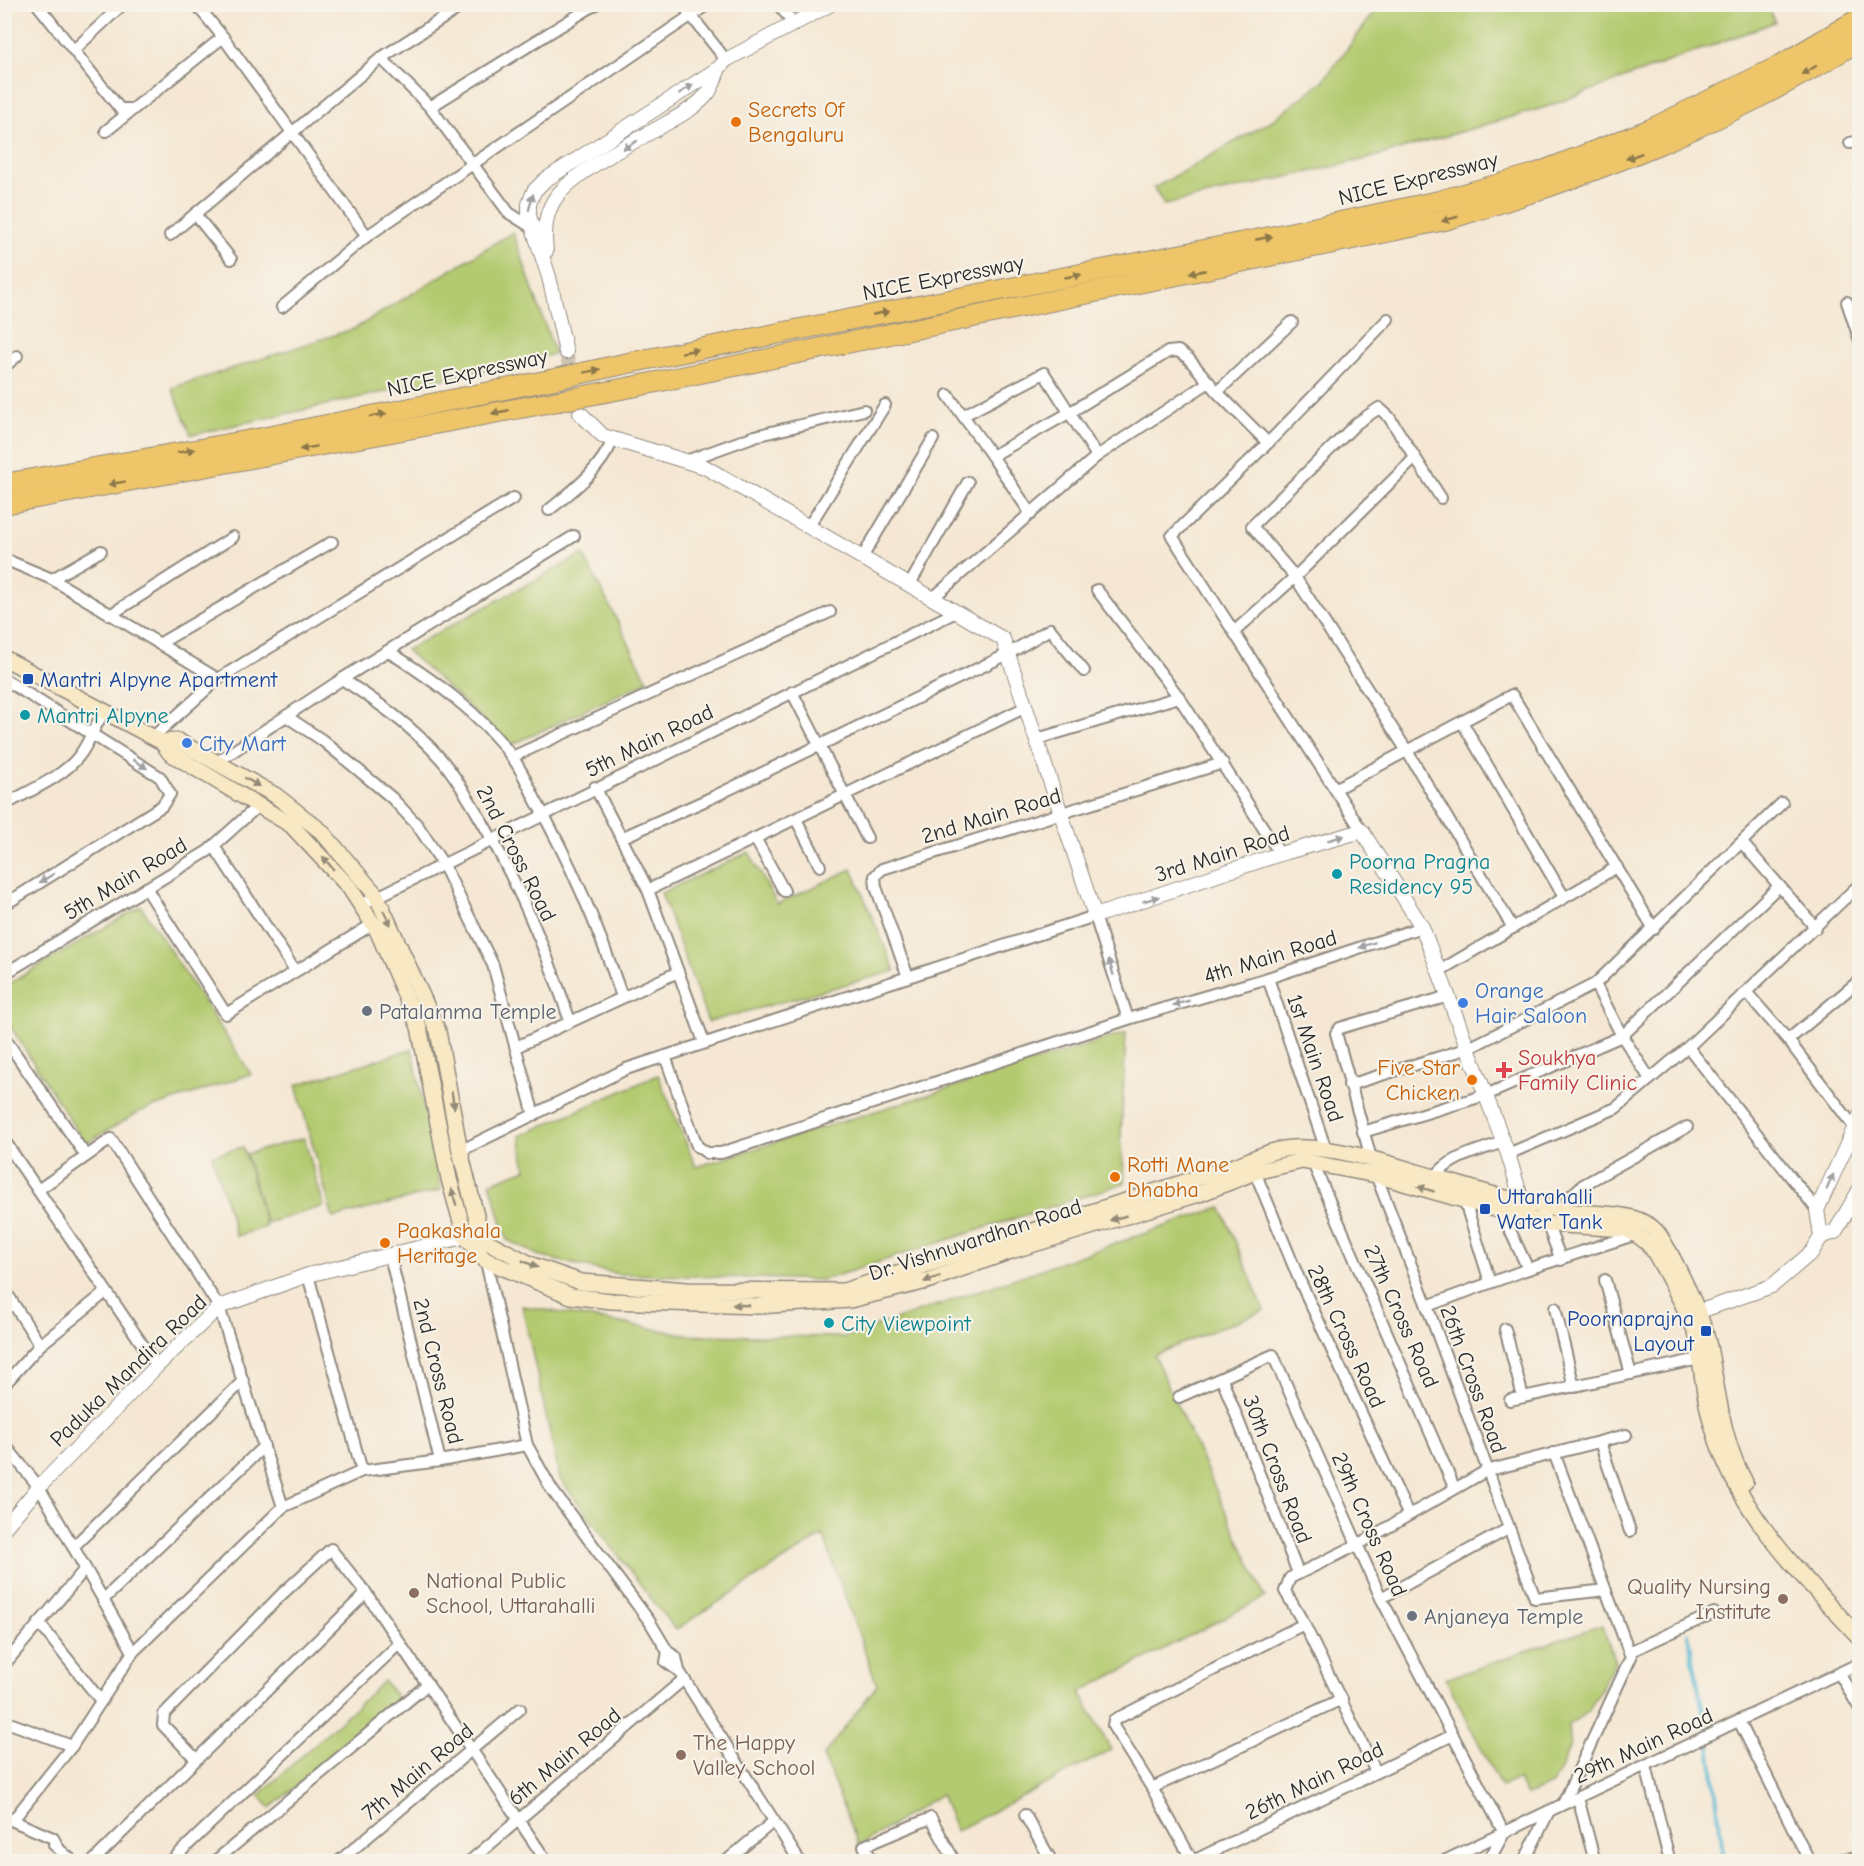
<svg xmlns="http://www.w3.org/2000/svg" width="1864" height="1866" font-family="'Comic Neue',sans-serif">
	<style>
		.green { fill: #b4ca6f; stroke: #707a4d; stroke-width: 1.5 }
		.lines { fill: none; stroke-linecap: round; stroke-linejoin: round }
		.stream { stroke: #55b7d3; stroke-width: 4 }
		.minor-tunnel { stroke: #cdc1b1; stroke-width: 10; stroke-dasharray: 10 5; stroke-linecap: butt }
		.tertiary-tunnel { stroke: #cdc1b1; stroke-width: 14; stroke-dasharray: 14 7; stroke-linecap: butt }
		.minor-casing { stroke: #90897f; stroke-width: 14 }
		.tertiary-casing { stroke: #90897f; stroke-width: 16 }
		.secondary-casing { stroke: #90897f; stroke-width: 18 }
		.motorway-casing { stroke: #90897f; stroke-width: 22 }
		.minor { stroke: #fff; stroke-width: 10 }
		.tertiary { stroke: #fff; stroke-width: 14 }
		.secondary { stroke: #f8e8c3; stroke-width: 15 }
		.motorway { stroke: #eec569; stroke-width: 20 }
		.motorway-bridge-casing { stroke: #90897f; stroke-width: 22; stroke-linecap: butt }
		.motorway-bridge { stroke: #eec569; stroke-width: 20 }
		.oneway { fill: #8c784a }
		.oneway2 { fill: #a0a0a0 }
		.oneway3 { fill: #928a77 }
		.food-dot { fill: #e8710a; stroke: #f7f3e8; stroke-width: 2 }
		.transit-dot { fill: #1a4fb4; stroke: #f7f3e8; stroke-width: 2 }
		.culture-dot { fill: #0f9aa8; stroke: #f7f3e8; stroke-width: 2 }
		.shop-dot { fill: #3f7fe0; stroke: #f7f3e8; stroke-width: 2 }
		.worship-dot { fill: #6b7280; stroke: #f7f3e8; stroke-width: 2 }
		.health-dot { fill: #e0444e; stroke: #f7f3e8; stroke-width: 2 }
		.education-dot { fill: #8d6e63; stroke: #f7f3e8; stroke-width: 2 }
		.labels { text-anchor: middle; stroke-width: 4.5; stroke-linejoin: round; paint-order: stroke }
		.food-label { font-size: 22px; fill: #c56008; stroke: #f7f3e8; text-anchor: start }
		.street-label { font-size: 22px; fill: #2b2b2b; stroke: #f7f3e8 }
		.transit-label { font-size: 22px; fill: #164399; stroke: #f7f3e8; text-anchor: start }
		.culture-label { font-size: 22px; fill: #0d838f; stroke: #f7f3e8; text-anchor: start }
		.shop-label { font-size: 22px; fill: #366cbe; stroke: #f7f3e8; text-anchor: start }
		.worship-label { font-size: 22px; fill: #5b616d; stroke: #f7f3e8; text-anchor: start }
		.health-label { font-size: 22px; fill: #be3a42; stroke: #f7f3e8; text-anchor: start }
		.education-label { font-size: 22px; fill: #785e54; stroke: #f7f3e8; text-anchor: start }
	</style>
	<rect width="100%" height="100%" fill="#f7f3e8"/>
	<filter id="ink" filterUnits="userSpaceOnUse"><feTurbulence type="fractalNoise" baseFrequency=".0167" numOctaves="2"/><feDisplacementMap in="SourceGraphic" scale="12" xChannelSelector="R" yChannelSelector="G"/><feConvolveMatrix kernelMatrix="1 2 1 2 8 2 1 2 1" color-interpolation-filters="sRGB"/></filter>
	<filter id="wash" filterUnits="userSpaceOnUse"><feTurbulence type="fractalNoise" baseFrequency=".008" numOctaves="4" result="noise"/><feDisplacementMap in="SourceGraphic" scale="24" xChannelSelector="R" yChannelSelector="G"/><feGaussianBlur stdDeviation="1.35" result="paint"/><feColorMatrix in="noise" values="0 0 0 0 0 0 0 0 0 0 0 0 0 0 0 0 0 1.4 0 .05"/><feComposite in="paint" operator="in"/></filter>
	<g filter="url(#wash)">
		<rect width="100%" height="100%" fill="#f5e7d3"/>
		<!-- green -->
		<g class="green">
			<path d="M1767,5L1775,22L1546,107L1367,159L1164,205L1154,188L1271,121L1323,81L1380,5Z"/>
			<path d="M513,232L555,354L191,435L172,388L356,328Z"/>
			<path d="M583,554L648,681L511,745L406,650Z"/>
			<path d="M749,852L777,904L852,869L895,971L708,1022L661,893Z"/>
			<path d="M141,906L251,1074L139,1112L85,1144L5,1018V986Z"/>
			<path d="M1126,1033L1121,1137L1125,1183L823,1280L618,1274L542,1257L507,1240L490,1183L526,1169L520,1136L658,1075L696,1167Z"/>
			<path d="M412,1049L441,1190L333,1218L296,1085Z"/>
			<path d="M304,1138L324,1206L266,1223L246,1154Z"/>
			<path d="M243,1147L266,1227L236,1236L212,1155Z"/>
			<path d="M1221,1207L1264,1310L1154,1355L1265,1597L1080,1692L1111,1750L956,1831L941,1794L859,1846L823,1756L877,1685L823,1535L675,1630L560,1479L522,1306L690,1335L845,1337Z"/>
			<path d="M1602,1625L1615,1662L1588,1712L1568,1725L1570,1749L1552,1785L1527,1795L1518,1779L1501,1787L1446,1679Z"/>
			<path d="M384,1681L399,1700L270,1808L259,1795Z"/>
		</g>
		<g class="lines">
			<!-- stream -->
			<g class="stream">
				<path d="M1688,1633L1706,1727"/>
				<path d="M1710,1745L1724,1862"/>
			</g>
		</g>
	</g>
	<g filter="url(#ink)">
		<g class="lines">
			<!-- minor-tunnel -->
			<path class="minor-tunnel" d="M1859,4L1860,6"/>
			<!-- tertiary-tunnel -->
			<path class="tertiary-tunnel" d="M566,352L578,406"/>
			<defs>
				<g id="minor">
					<path d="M37,4L120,109H130"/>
					<path d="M196,4L223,37L367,236"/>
					<path d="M682,4L726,60"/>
					<path d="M778,4L795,25"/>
					<path d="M74,50L123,4"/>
					<path d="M430,107L381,58L465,4"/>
					<path d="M106,131L223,37"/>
					<path d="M1850,143L1860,141"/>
					<path d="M195,214L231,259"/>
					<path d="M533,228L509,213L430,107L596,4"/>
					<path d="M170,235L381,58"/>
					<path d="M1847,302L1860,341"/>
					<path d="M282,307L367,236L708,4"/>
					<path d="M4,367L17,356"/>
					<path d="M1217,392L1292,322"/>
					<path d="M948,395L992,456"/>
					<path d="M964,415L1044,373L1097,456"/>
					<path d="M1268,443L1388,319"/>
					<path d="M1415,458L1295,577L1252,526L1357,423L1379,408L1389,417L1441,498"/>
					<path d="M686,461L755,436L864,410"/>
					<path d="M549,510C575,489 599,471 613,440"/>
					<path d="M1031,514L992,456L1069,413L1168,352L1178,351L1188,358L1217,392L1268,443L1172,536L1362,831"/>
					<path d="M809,526L885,405"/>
					<path d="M101,551L52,579L218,679L153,737"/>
					<path d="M863,556L933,439"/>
					<path d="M4,559L52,579"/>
					<path d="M910,584L968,482"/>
					<path d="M1097,590L1179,697L1280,854"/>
					<path d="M934,597L1097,456L1209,382"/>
					<path d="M110,615L233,537"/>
					<path d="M1235,631L1295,577L1407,751L1513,928"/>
					<path d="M159,644L332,542"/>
					<path d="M388,651C433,680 481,713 512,757C522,770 529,787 536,801C571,863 599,929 622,997"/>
					<path d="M4,679L160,777L170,794L162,806L4,905"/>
					<path d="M218,679L514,498"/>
					<path d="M342,679C378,702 413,727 441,759C455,775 466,795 477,813C516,878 546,949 570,1021"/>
					<path d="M792,692L867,838"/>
					<path d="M286,716L322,740L392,798L418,826L443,864L493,965L534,1115"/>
					<path d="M1462,722L1564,897"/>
					<path d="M1037,739L1179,697"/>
					<path d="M512,757L830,612"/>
					<path d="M217,762L342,679L574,536"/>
					<path d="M595,787L648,890L704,1042"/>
					<path d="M1335,789L1512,695L1654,929"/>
					<path d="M4,805C28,791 62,778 79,756C89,744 94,725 105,711"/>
					<path d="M796,819L820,866"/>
					<path d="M621,838L713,797L1008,654L1050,629L1084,671"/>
					<path d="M755,838L784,891"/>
					<path d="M1743,844L1816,928"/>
					<path d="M214,846L295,971"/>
					<path d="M146,888L226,1014L373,924"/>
					<path d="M648,890L1026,707"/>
					<path d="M361,905L956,612"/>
					<path d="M1439,971L1617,867"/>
					<path d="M4,974L208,851L259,805"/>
					<path d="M908,977L876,887L875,876L882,869L1223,763"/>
					<path d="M1268,978L1326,1150"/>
					<path d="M1595,984L1622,1036L1650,1079"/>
					<path d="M1747,993L1788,1040L1854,1127"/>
					<path d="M4,1037L86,1156"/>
					<path d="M1788,1040L1860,980"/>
					<path d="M516,1047L678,972"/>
					<path d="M665,1056L697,1146L707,1153H721L1128,1019L1268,978L1422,927"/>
					<path d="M1349,1085L1469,1048L1595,984L1782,803"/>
					<path d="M1363,1132L1486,1095L1622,1036L1779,886"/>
					<path d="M4,1140L157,1366"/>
					<path d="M460,1151L626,1069L1095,916L1128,1019"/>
					<path d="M1508,1154L1616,1108L1688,1047"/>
					<path d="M1371,1158L1336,1033L1340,1028L1449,996"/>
					<path d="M1312,1161L1454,1487"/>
					<path d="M1255,1172L1299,1279L1408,1514"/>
					<path d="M1376,1175L1427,1306L1535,1598L1606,1590"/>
					<path d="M1435,1177C1450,1156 1480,1151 1503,1142"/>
					<path d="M38,1190L111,1139L219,1307L283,1507"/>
					<path d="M1465,1202L1490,1282"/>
					<path d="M1540,1205L1561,1260"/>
					<path d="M1562,1210L1568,1198L1583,1185L1687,1127"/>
					<path d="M1817,1210L1688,1047L1860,884"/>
					<path d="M1502,1213L1528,1269"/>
					<path d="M390,1256L440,1461"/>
					<path d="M485,1257L527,1445L552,1490L650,1622L668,1652L676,1657L679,1671L800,1862"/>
					<path d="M308,1275L362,1471"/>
					<path d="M1605,1280L1631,1374"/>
					<path d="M4,1289L40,1345"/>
					<path d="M1427,1306L1528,1269L1637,1234"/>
					<path d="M1555,1308L1574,1387"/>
					<path d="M1505,1329L1523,1397"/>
					<path d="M1222,1379L1298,1573"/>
					<path d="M4,1385L40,1345L106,1292"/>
					<path d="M1179,1397L1273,1355L1381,1598L1504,1833L1488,1862"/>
					<path d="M1510,1400L1699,1359"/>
					<path d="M1600,1442L1630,1531"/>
					<path d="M4,1444L39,1487L133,1652"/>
					<path d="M1554,1453L1631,1657L1563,1804"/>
					<path d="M73,1547L243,1381"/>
					<path d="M1381,1598L1508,1529"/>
					<path d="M103,1600L264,1446"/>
					<path d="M39,1623L101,1701"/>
					<path d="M668,1652L666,1662L679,1671"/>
					<path d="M1629,1652L1714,1613"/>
					<path d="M4,1665L85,1569"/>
					<path d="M1839,1673L1860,1709"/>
					<path d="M4,1721L72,1746"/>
					<path d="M1739,1721L1810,1862"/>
					<path d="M196,1759L163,1725L164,1714L282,1594L331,1549L366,1593L547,1862"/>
					<path d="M1646,1766L1670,1862"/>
					<path d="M1376,1772L1304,1624L1285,1591L1290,1578L1357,1545L1486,1471L1626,1435"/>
					<path d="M1152,1788L1342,1699"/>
					<path d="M1578,1798L1595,1862"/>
					<path d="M1025,1815L1052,1862"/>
					<path d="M4,1817L53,1838L58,1847"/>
					<path d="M13,1820L72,1746L133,1652L283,1507L362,1471L440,1461L527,1445"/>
					<path d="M54,1845L74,1862"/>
					<path d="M1193,1861L1453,1735"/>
					<path d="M92,1862L366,1593"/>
					<path d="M170,1862L400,1643"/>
					<path d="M214,1862L428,1684"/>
					<path d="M338,1862L520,1709"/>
					<path d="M469,1862L684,1679"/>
					<path d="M725,1862L774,1821"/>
					<path d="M873,1862L864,1846L931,1818L955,1862"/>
					<path d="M1193,1862L1152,1788L1113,1726L1114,1720L1304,1624"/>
					<path d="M1442,1862L1860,1663"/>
					<path d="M1524,1862L1549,1811"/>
					<path d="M1821,1862L1860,1857"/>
				</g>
				<g id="tertiary">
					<path d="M546,251C544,235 545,216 553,202C570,172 637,141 667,123C681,115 698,106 708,93C713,87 716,75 719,68"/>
					<path d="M566,352L549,277L529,216V204L534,191L545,180L719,68L726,60L831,4"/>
					<path d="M580,413L603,436L705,467L1003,639L1095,916L1280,854L1362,831L1422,927L1508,1154L1525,1211"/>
					<path d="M1821,1237L1817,1210L1860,1116"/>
					<path d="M1689,1315L1772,1286L1812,1252L1821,1237L1835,1232L1860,1189"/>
					<path d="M4,1528L39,1487L157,1366L219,1307L308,1275L475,1234"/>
				</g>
				<g id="secondary">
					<path d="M4,658L162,742L170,753L291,825L349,887L377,930L419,1027L449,1179L465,1236L485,1260L571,1296L611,1301L757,1306L850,1300L927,1281L1011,1251L1199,1194L1255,1172L1302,1161L1376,1175L1547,1224L1626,1229C1636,1234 1645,1239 1652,1248C1660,1261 1695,1325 1697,1337C1702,1369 1704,1401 1714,1431C1738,1514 1803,1576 1860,1638"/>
					<path d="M162,742L178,741L275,795L321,831L376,895L438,1031L460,1151L480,1232L488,1242L532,1265L581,1282L687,1290L844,1291L1232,1167C1251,1160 1272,1149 1292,1148C1334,1146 1377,1160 1417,1172C1468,1187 1521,1205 1575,1212C1601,1215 1642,1211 1659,1235C1674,1257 1702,1316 1708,1342C1718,1389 1721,1439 1745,1482"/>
				</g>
				<g id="motorway">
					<path d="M633,362L1265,238L1439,201L1535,174L1651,129L1779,66L1860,18"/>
					<path d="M632,387L1445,220C1592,176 1729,122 1860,40"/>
					<path d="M4,484L262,438L550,380"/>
					<path d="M4,504L558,401"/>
				</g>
			</defs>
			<!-- minor casing -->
			<use href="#minor" class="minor-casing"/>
			<!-- tertiary casing -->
			<use href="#tertiary" class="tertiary-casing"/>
			<!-- secondary casing -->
			<use href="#secondary" class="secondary-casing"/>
			<!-- motorway casing -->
			<use href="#motorway" class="motorway-casing"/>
			<!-- minor -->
			<use href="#minor" class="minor"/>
			<!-- tertiary -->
			<use href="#tertiary" class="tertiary"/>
			<!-- secondary -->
			<use href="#secondary" class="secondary"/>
			<!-- motorway -->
			<use href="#motorway" class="motorway"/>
			<defs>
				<g id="motorway-bridge">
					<path d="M550,380L633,362"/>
					<path d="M558,401L632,387"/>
				</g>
			</defs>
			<!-- motorway-bridge casing -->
			<use href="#motorway-bridge" class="motorway-bridge-casing"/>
			<!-- motorway-bridge -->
			<use href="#motorway-bridge" class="motorway-bridge"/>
		</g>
		<!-- one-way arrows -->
		<defs><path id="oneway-solid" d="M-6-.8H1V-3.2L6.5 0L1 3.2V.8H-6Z" transform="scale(1.5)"/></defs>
		<g class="oneway">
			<use href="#oneway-solid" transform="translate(1809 70) rotate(151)"/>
			<use href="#oneway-solid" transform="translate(1634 156) rotate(159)"/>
			<use href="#oneway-solid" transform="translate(1450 219) rotate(164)"/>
			<use href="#oneway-solid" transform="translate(1264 238) rotate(-11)"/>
			<use href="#oneway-solid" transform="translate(1197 272) rotate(169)"/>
			<use href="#oneway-solid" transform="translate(1073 276) rotate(-11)"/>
			<use href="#oneway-solid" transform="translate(881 313) rotate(-11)"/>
			<use href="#oneway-solid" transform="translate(690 351) rotate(-11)"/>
			<use href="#oneway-solid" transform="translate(592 371) rotate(-12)"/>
			<use href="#oneway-solid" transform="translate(500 412) rotate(169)"/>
			<use href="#oneway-solid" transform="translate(378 415) rotate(-11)"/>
			<use href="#oneway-solid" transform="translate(308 448) rotate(170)"/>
			<use href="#oneway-solid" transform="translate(186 451) rotate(-10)"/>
			<use href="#oneway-solid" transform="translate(117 483) rotate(170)"/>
		</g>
		<g class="oneway2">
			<use href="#oneway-solid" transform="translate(686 89) rotate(-33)"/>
			<use href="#oneway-solid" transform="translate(630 145) rotate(150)"/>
			<use href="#oneway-solid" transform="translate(531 202) rotate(-75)"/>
			<use href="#oneway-solid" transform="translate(140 764) rotate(32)"/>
			<use href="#oneway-solid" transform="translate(1336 838) rotate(-16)"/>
			<use href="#oneway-solid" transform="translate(47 878) rotate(148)"/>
			<use href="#oneway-solid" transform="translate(1151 899) rotate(-17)"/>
			<use href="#oneway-solid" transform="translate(1367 945) rotate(161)"/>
			<use href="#oneway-solid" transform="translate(1111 967) rotate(-107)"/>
			<use href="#oneway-solid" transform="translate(1181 1003) rotate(164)"/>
			<use href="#oneway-solid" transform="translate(1830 1182) rotate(-66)"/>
		</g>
		<g class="oneway3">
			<use href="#oneway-solid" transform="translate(252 782) rotate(30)"/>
			<use href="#oneway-solid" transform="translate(328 863) rotate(-130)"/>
			<use href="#oneway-solid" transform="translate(387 918) rotate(64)"/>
			<use href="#oneway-solid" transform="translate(453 1100) rotate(81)"/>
			<use href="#oneway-solid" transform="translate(1426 1189) rotate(-163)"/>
			<use href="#oneway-solid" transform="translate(454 1197) rotate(-105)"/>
			<use href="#oneway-solid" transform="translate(1118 1218) rotate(164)"/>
			<use href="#oneway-solid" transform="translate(530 1264) rotate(24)"/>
			<use href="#oneway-solid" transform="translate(932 1279) rotate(161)"/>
			<use href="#oneway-solid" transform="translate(741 1305) rotate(-178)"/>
		</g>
	</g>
	<!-- markers -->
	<g class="food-dot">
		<circle cx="736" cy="122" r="6"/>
		<circle cx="1472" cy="1080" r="6"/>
		<circle cx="1115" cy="1177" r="6"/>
		<circle cx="385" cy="1243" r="6"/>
	</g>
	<g class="transit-dot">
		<rect x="22" y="673" width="12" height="12" rx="3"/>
		<rect x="1479" y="1203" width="12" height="12" rx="3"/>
		<rect x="1700" y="1325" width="12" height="12" rx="3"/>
	</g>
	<g class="culture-dot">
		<circle cx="25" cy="715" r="6"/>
		<circle cx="1337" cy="874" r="6"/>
		<circle cx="829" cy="1323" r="6"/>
	</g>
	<g class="shop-dot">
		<circle cx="187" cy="743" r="6"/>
		<circle cx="1463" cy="1003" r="6"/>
	</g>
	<g class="worship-dot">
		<circle cx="367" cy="1011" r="6"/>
		<circle cx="1412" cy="1616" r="6"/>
	</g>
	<path class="health-dot" d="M1501 1061h6v6h6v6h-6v6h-6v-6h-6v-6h6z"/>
	<g class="education-dot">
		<circle cx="414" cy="1593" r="6"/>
		<circle cx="1783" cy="1599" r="6"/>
		<circle cx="681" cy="1755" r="6"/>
	</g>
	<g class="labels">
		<!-- food labels -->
		<g class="food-label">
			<text x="748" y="117">Secrets Of<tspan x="748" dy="25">Bengaluru</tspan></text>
			<text x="1460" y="1075" text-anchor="end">Five Star<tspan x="1460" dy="25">Chicken</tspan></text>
			<text x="1127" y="1172">Rotti Mane<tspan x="1127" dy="25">Dhabha</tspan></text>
			<text x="397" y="1238">Paakashala<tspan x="397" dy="25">Heritage</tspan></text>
		</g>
		<!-- street labels -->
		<g class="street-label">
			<text transform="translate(1418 178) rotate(-14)" y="8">NICE Expressway</text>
			<text transform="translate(943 277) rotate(-11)" y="8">NICE Expressway</text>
			<text transform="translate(467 372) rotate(-12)" y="8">NICE Expressway</text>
			<text transform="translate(649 740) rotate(-26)" y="8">5th Main Road</text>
			<text transform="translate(991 815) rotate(-17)" y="8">2nd Main Road</text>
			<text transform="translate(517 853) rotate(63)" y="8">2nd Cross Road</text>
			<text transform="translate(1222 853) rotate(-18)" y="8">3rd Main Road</text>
			<text transform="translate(125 878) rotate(-31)" y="8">5th Main Road</text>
			<text transform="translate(1270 956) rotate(-17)" y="8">4th Main Road</text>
			<text transform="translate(1316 1058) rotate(71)" y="8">1st Main Road</text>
			<text transform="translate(975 1239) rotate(-18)" y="8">Dr. Vishnuvardhan Road</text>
			<text transform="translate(1402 1316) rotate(66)" y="8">27th Cross Road</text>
			<text transform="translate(1347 1336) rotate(65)" y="8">28th Cross Road</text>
			<text transform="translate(128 1370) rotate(-44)" y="8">Paduka Mandira Road</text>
			<text transform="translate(439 1371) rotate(76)" y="8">2nd Cross Road</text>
			<text transform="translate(1474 1379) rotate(70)" y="8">26th Cross Road</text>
			<text transform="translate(1278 1469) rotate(69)" y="8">30th Cross Road</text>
			<text transform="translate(1370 1524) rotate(66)" y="8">29th Cross Road</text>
			<text transform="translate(1643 1745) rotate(-25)" y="8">29th Main Road</text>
			<text transform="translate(564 1756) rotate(-40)" y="8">6th Main Road</text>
			<text transform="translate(417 1771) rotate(-40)" y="8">7th Main Road</text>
			<text transform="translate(1314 1780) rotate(-26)" y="8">26th Main Road</text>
		</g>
		<!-- transit labels -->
		<g class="transit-label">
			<text x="40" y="687">Mantri Alpyne Apartment</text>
			<text x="1497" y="1204">Uttarahalli<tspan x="1497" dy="25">Water Tank</tspan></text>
			<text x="1694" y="1326" text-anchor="end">Poornaprajna<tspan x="1694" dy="25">Layout</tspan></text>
		</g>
		<!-- culture labels -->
		<g class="culture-label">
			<text x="37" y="723">Mantri Alpyne</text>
			<text x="1349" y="869">Poorna Pragna<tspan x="1349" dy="25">Residency 95</tspan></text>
			<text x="841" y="1331">City Viewpoint</text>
		</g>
		<!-- shop labels -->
		<g class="shop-label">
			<text x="199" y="751">City Mart</text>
			<text x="1475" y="998">Orange<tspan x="1475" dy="25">Hair Saloon</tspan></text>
		</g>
		<!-- worship labels -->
		<g class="worship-label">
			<text x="379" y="1019">Patalamma Temple</text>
			<text x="1424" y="1624">Anjaneya Temple</text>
		</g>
		<!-- health labels -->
		<g class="health-label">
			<text x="1518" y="1065">Soukhya<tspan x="1518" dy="25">Family Clinic</tspan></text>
		</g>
		<!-- education labels -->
		<g class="education-label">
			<text x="426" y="1588">National Public<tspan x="426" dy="25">School, Uttarahalli</tspan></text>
			<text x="1771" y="1594" text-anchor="end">Quality Nursing<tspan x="1771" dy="25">Institute</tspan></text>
			<text x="693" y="1750">The Happy<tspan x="693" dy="25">Valley School</tspan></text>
		</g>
	</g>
	<!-- margin -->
	<rect width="1864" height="1866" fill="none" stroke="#f7f3e8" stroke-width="24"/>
</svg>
